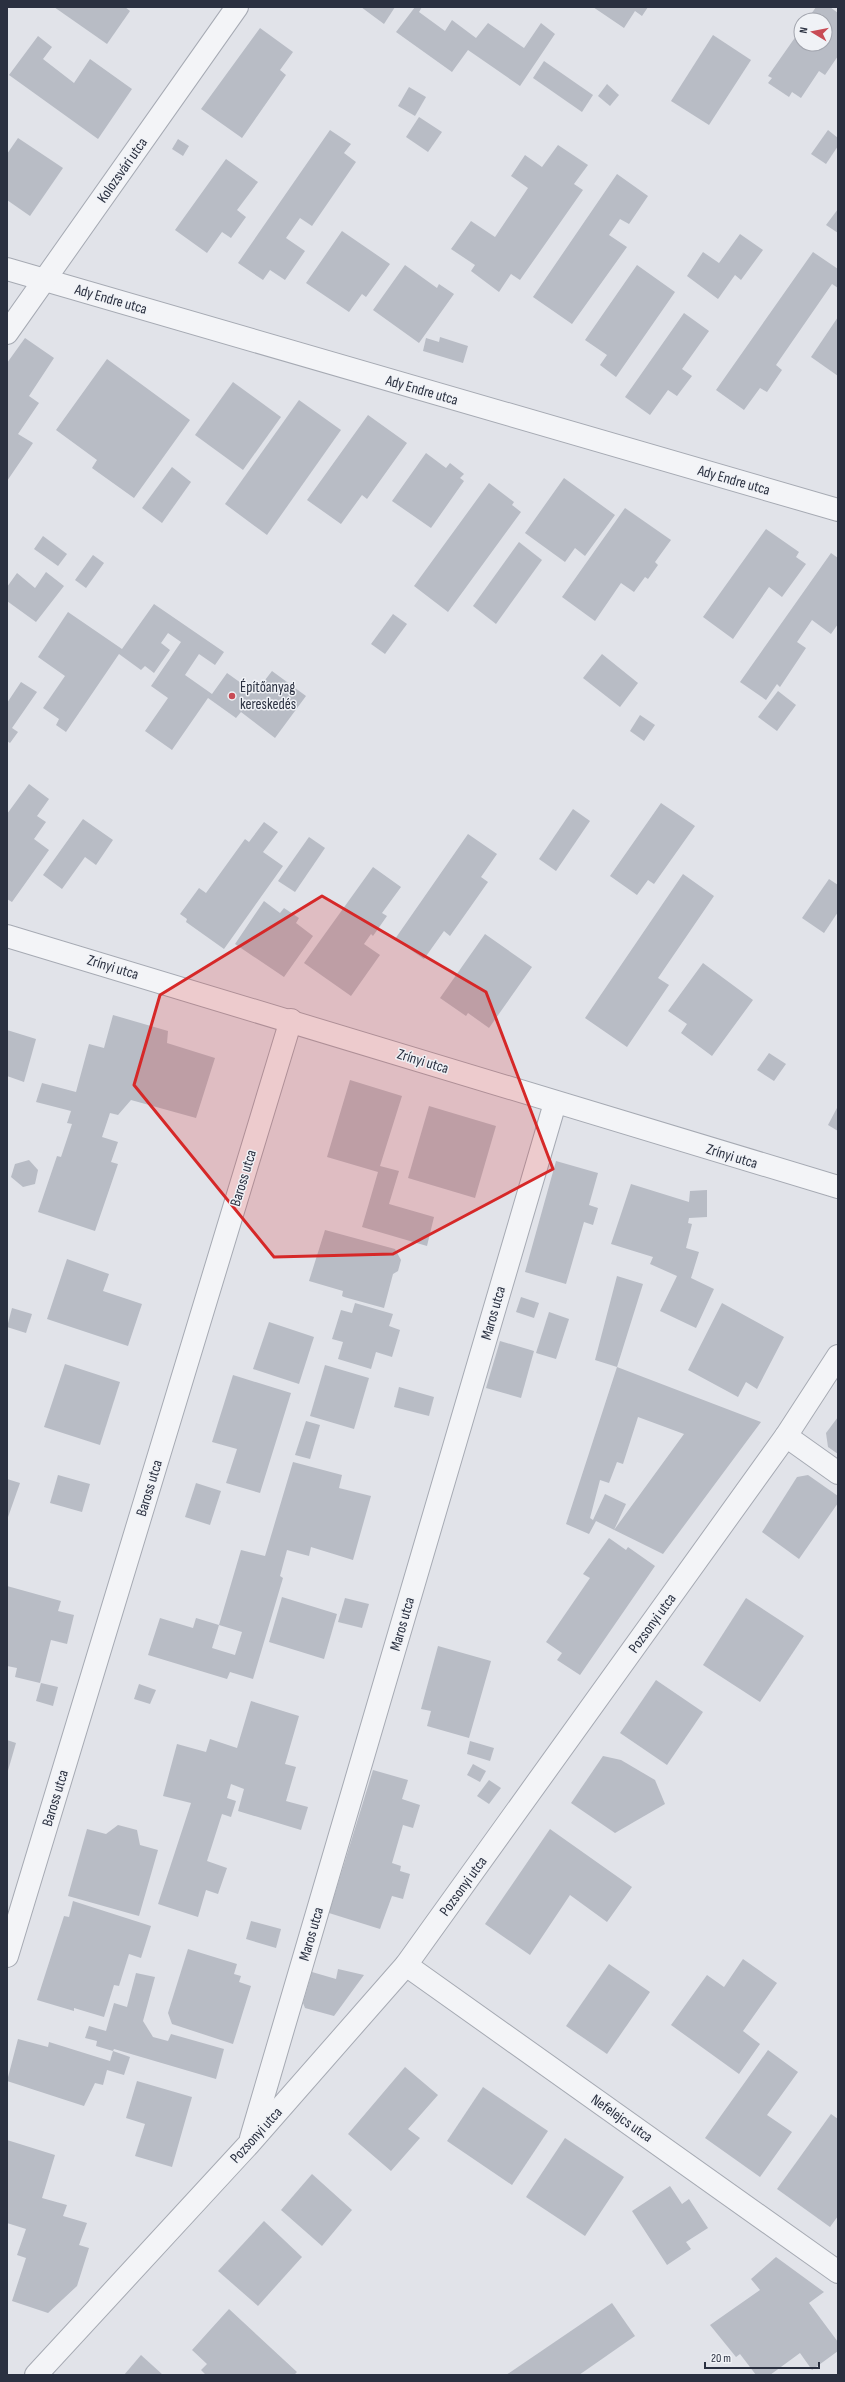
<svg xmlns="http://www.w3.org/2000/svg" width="845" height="2382" font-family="'Sofia Sans Condensed',sans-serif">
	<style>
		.building { fill: #b8bcc5; fill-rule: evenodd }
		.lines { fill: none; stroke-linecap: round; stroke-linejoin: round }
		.minor-casing { stroke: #a6aab3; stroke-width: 24 }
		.minor { stroke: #f3f4f7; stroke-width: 22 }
		.marked { fill: #d62828; fill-opacity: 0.2; stroke: #d62828; stroke-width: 3; stroke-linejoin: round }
		.poi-dot { fill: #c84b55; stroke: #f0f2f6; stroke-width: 1.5 }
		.labels { text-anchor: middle; stroke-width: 3; stroke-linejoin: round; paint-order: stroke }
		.street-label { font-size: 15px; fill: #2a3040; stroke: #f0f2f6 }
		.poi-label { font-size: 15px; fill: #2a3040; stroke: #f0f2f6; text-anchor: start }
	</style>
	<rect width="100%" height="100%" fill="#e1e3e9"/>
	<!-- building -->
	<g class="building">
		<path d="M54,7H125L130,11L107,44Z"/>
		<path d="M361,7H395L384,24Z"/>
		<path d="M415,7H422L419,12L445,31L452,20L476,38L488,23L524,48L541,23L555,34L520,86L468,50L452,72L396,32Z"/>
		<path d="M593,7H648L642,16L635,11L624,28Z"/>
		<path d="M816,7H830L838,13V56L825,75L819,71L801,98L792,92L789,97L768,83L772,78L768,76L801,29V44H825V20H807Z"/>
		<path d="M260,28L293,52L280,70L286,75L242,138L201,109Z"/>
		<path d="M713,35L751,60L709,125L671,101Z"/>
		<path d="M38,36L52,47L43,59L74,83L90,59L132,89L98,139L9,75Z"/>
		<path d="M544,61L593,95L582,112L533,78Z"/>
		<path d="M607,84L619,95L610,106L598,96Z"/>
		<path d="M409,87L426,97L415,116L398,106Z"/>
		<path d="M419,117L442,132L428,152L406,137Z"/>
		<path d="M330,130L351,144L344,153L356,162L312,226L300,218L286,238L305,251L285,280L270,270L263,280L238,263Z"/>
		<path d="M828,130L838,138V146L826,164L811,154Z"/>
		<path d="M18,138L63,168L30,216L7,200V154Z"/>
		<path d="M178,139L189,146L183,156L172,149Z"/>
		<path d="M558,145L588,165L574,184L583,190L520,280L511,274L499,292L471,271L475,265L451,249L471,221L495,237L528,188L511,176L525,155L542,167Z"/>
		<path d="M226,159L258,182L237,210L246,217L231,238L222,232L207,253L175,230Z"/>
		<path d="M617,174L648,196L629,224L620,219L609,235L627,247L572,324L533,297Z"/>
		<path d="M838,209V233L826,225Z"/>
		<path d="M342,231L390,264L366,297L362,294L349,312L306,283Z"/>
		<path d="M740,234L763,250L741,280L735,275L718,299L687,276L703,252L719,263Z"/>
		<path d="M813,252L838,269V288L832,284L776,365L782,370L767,392L760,388L744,410L716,390Z"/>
		<path d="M405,265L437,288L439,284L454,294L419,343L373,310Z"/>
		<path d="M637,265L675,292L616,377L600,365L607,355L585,340Z"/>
		<path d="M684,313L709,331L682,369L692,376L677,396L668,390L650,415L625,397Z"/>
		<path d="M838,317V376L811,357Z"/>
		<path d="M440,337L468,346L463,363L423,351L426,338L439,342Z"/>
		<path d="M25,338L54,358L29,396L39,403L18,434L33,443L7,481V363Z"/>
		<path d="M107,359L190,420L134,498L92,468L97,460L56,430Z"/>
		<path d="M233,382L281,417L243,470L195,435Z"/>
		<path d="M299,400L341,430L267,535L225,504Z"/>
		<path d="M368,415L407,443L367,499L362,495L341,524L307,500Z"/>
		<path d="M426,453L446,468L450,463L464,474L460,478L464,481L431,528L392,501Z"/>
		<path d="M172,467L191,482L162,523L142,508Z"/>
		<path d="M564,478L615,515L585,556L575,548L565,562L525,533Z"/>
		<path d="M489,483L514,502L512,505L521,512L448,612L414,586Z"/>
		<path d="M625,508L671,540L655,562L658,565L648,579L645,577L634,592L621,583L595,621L562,597Z"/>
		<path d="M766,529L799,552L796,557L806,564L782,597L769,587L733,639L703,617Z"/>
		<path d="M43,536L67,554L58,566L34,549Z"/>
		<path d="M519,542L542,560L496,624L473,606Z"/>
		<path d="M831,553L838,558V624L831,634L812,620L797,642L806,648L780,687L777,684L766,700L740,682Z"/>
		<path d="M93,555L104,563L86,588L75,580Z"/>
		<path d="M46,572L64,586L36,622L7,601V587L17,573L35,588Z"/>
		<path d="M154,604L224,652L215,665L199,654L185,675L212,694L227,673L255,693L272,671L306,696L275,738L241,712L236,718L208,698L172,750L145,731L168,698L151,686L181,642L168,633L161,643L170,650L154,673L145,666L141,670L119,654L66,732L56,725L59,719L43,708L65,676L38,657L68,612L122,649Z"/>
		<path d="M393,614L407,624L385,654L371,644Z"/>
		<path d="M602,654L638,683L620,707L583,678Z"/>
		<path d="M21,682L37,692L12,728L18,732L10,743L7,741V703Z"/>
		<path d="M778,691L796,705L777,731L758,717Z"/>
		<path d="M640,715L655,725L644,741L630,731Z"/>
		<path d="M29,784L49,799L37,816L46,822L34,839L49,850L12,902L7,899V814Z"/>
		<path d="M661,803L695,826L654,884L648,880L637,895L610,876Z"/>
		<path d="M573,809L590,821L556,871L539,859Z"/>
		<path d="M83,819L113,840L96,865L85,857L62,889L43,875Z"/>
		<path d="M264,822L278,832L263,852L283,866L224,949L186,922L187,919L180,914L199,888L206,893L245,839L249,842Z"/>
		<path d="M468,834L497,854L481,877L488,882L450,936L444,931L424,959L395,939Z"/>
		<path d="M309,837L325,848L295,892L278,881Z"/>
		<path d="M373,867L401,887L382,913L387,916L373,936L371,934L364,944L380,955L351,996L304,963Z"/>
		<path d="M683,874L714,896L658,978L669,985L627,1047L585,1018Z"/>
		<path d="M829,879L838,885V912L824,933L802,918Z"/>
		<path d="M264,901L280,913L284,908L299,918L296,923L313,936L284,977L235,944Z"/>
		<path d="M485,934L532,967L489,1028L468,1013L466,1016L440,998Z"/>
		<path d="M703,963L753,1000L712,1056L681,1033L687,1024L668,1011Z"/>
		<path d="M113,1015L168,1031L167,1043L215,1058L196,1118L131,1100L118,1115L110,1113L102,1137L118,1142L111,1162L118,1164L95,1231L38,1212L57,1156L61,1157L72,1124L67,1123L71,1111L36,1102L42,1083L76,1092L89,1044L104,1048Z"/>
		<path d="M7,1030L36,1039L24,1082L7,1076Z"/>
		<path d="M769,1053L786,1064L774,1081L757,1070Z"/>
		<path d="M350,1080L402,1096L380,1166L399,1171L389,1204L434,1217L427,1246L362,1227L378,1172L327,1157Z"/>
		<path d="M429,1106L496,1126L475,1198L408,1178Z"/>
		<path d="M838,1106V1131L828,1125Z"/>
		<path d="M29,1160L38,1170L35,1184L23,1187L11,1177L15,1164Z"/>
		<path d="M556,1161L598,1173L589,1205L598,1208L593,1225L584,1222L566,1284L525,1272Z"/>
		<path d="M631,1184L689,1202L690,1191L707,1190V1217L689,1218L688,1223L692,1224L686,1248L699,1252L691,1278L714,1289L696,1328L660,1311L677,1276L650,1264L653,1257L611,1244Z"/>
		<path d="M325,1230L395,1249L401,1260L398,1271L393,1274L384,1308L344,1297L342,1296L343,1291L309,1281Z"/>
		<path d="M67,1259L109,1274L103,1291L142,1304L128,1346L47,1319Z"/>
		<path d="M617,1276L643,1284L617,1367L761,1422L663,1554L596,1521L589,1534L566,1524L617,1367L595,1360ZM638,1417L684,1434L614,1530L626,1504L605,1494L593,1520L590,1518L600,1480L609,1483L617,1462L623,1464Z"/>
		<path d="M521,1297L539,1303L534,1318L516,1312Z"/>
		<path d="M355,1303L393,1314L389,1326L400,1330L392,1357L376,1352L371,1369L338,1359L343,1342L332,1339L341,1310L352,1313Z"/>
		<path d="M722,1303L784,1337L757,1389L746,1382L738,1397L688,1370Z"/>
		<path d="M12,1308L32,1314L26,1333L7,1327Z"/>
		<path d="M549,1312L569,1319L556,1359L536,1353Z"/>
		<path d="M269,1322L314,1337L299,1384L253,1369Z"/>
		<path d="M500,1341L534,1351L521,1398L486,1388Z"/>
		<path d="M65,1364L120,1382L100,1445L44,1427Z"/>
		<path d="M325,1365L369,1378L354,1429L310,1416Z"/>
		<path d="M233,1375L291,1393L260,1493L226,1483L237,1449L212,1442Z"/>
		<path d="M399,1387L434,1397L429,1416L394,1407Z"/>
		<path d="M838,1417V1454L828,1447L826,1433Z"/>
		<path d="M306,1421L320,1425L310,1459L295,1455Z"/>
		<path d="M293,1462L342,1475L339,1488L371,1496L353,1560L311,1547L309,1556L287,1550L280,1576L283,1578L253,1679L230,1672L227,1679L148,1655L160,1618L193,1628L196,1618L219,1625L212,1648L235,1655L242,1632L219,1625L241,1550L265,1556Z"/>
		<path d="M58,1475L90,1484L82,1512L50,1503Z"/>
		<path d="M808,1475L838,1496V1503L799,1559L762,1532L797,1477Z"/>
		<path d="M7,1479L20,1483L7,1520Z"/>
		<path d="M196,1483L221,1491L210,1525L185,1517Z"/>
		<path d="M609,1538L626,1550L628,1547L655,1566L580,1675L557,1660L562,1653L546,1642L590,1578L583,1574Z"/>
		<path d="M7,1586L61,1601L58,1611L74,1615L67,1644L51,1640L40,1683L15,1677L17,1668L7,1666Z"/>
		<path d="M282,1597L337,1614L324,1659L269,1642Z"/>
		<path d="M345,1598L369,1604L362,1628L338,1622Z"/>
		<path d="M746,1598L804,1636L760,1702L703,1665Z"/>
		<path d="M438,1646L491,1661L469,1738L427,1726L431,1711L421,1709Z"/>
		<path d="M656,1680L703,1712L667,1765L620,1733Z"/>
		<path d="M41,1683L58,1687L53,1706L36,1701Z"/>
		<path d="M139,1684L156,1690L150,1704L134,1699Z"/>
		<path d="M251,1701L299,1716L285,1764L296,1767L286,1801L308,1807L301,1830L238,1811L244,1789L231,1784L227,1798L236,1801L231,1817L222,1814L207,1861L227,1868L218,1894L206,1890L198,1917L158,1904L191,1803L163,1796L177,1744L206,1752L210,1739L237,1748Z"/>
		<path d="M7,1740L16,1743L7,1774Z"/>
		<path d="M470,1741L494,1748L490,1761L467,1754Z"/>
		<path d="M603,1756L621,1760L655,1780L665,1804L615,1833L571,1803Z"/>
		<path d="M473,1764L486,1771L480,1782L467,1775Z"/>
		<path d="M373,1770L408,1780L402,1799L420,1805L413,1828L403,1825L392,1863L401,1866L400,1871L410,1874L403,1899L392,1896L380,1929L329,1913Z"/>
		<path d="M489,1780L501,1788L489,1804L477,1796Z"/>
		<path d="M118,1825L137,1830L140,1845L158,1850L139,1916L68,1896L87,1829L106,1834Z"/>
		<path d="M550,1829L632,1887L607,1922L570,1895L530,1955L485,1924Z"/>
		<path d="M73,1901L151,1926L141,1958L129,1954L119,1986L114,1985L104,2017L74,2008V2011L37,2000L64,1916L69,1917Z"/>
		<path d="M251,1921L281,1929L276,1948L246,1939Z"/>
		<path d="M188,1949L237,1964L234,1974L241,1976L239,1982L251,1986L233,2044L172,2024L168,2013Z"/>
		<path d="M743,1959L777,1983L743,2031L760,2044L739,2074L671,2025L707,1975L724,1987Z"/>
		<path d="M609,1964L650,1992L607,2054L566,2026Z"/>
		<path d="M338,1969L364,1975L334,2016L305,2008L303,2003L312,1972L336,1979Z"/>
		<path d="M136,1973L155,1977L143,2021L153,2037L168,2041L171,2034L224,2049L216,2079L114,2049L113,2051L96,2046L97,2041L85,2038L89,2026L106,2031L114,2003L127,2007Z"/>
		<path d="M18,2039L48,2047L49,2042L110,2061L113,2051L130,2057L124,2075L107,2070L103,2085L95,2083L84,2106L7,2081Z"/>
		<path d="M768,2050L798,2072L767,2115L792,2132L760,2177L705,2138Z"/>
		<path d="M405,2067L438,2095L408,2129L420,2138L391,2171L348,2134Z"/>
		<path d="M137,2081L192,2097L172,2167L135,2156L145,2124L126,2118Z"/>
		<path d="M483,2087L548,2131L512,2185L447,2141Z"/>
		<path d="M831,2114L838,2119V2216L830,2227L777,2189Z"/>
		<path d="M565,2138L624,2177L585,2236L526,2197Z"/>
		<path d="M7,2140L55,2155L42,2198L67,2205L63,2216L87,2223L79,2245L89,2248L77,2286L48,2313L12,2301L26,2258L17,2255L26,2229L7,2223Z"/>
		<path d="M312,2174L352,2210L322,2246L281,2210Z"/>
		<path d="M670,2186L682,2204L689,2199L708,2228L686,2242L691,2249L667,2265L632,2211Z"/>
		<path d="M264,2221L302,2257L258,2306L218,2271Z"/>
		<path d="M776,2257L824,2292L809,2303L838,2342V2351L812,2370L800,2353L770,2375H756L740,2354L736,2357L710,2325L760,2290L751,2279Z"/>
		<path d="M612,2303L635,2336L579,2375H506Z"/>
		<path d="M229,2309L297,2372L294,2375H206L201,2370L207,2364L192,2350Z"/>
		<path d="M141,2355L163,2375H124Z"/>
	</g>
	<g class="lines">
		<defs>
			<g id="minor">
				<path d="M7,269L838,510"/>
				<path d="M7,333L237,7"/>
				<path d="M7,936L838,1187"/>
				<path d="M786,1436L838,1473"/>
				<path d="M7,1956L291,1020"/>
				<path d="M406,1965L838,2272"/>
				<path d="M251,2138L555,1103"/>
				<path d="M36,2375L249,2144L406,1965L786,1436L838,1356"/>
			</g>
		</defs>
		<!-- minor casing -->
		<use href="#minor" class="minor-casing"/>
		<!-- minor -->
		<use href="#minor" class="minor"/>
	</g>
	<!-- marked area -->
	<path class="marked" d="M322,896L486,992L553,1169L393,1254L274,1257L134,1085L160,995Z"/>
	<!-- markers -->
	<circle class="poi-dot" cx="232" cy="696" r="4"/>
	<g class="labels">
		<!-- street labels -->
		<g class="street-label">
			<text transform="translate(122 170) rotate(-55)" y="5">Kolozsvári utca</text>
			<text transform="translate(111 299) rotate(16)" y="5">Ady Endre utca</text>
			<text transform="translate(422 390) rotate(16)" y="5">Ady Endre utca</text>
			<text transform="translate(734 480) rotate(16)" y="5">Ady Endre utca</text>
			<text transform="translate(113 967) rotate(17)" y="5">Zrínyi utca</text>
			<text transform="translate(423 1061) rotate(17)" y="5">Zrínyi utca</text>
			<text transform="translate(732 1156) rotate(17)" y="5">Zrínyi utca</text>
			<text transform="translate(243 1178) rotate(-73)" y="5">Baross utca</text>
			<text transform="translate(493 1313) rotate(-74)" y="5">Maros utca</text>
			<text transform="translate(149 1488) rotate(-73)" y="5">Baross utca</text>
			<text transform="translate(652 1623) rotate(-54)" y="5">Pozsonyi utca</text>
			<text transform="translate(402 1624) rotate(-74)" y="5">Maros utca</text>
			<text transform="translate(55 1798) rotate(-73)" y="5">Baross utca</text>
			<text transform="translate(463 1886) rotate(-54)" y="5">Pozsonyi utca</text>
			<text transform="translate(311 1934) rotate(-74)" y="5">Maros utca</text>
			<text transform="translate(622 2118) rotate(35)" y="5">Nefelejcs utca</text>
			<text transform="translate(256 2135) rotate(-48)" y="5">Pozsonyi utca</text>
		</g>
		<!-- poi labels -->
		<g class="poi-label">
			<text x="240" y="692">Építőanyag<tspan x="240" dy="17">kereskedés</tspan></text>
		</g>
	</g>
	<!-- border -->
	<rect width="845" height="2382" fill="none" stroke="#2a3040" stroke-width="16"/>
	<!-- north arrow -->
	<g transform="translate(813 32) rotate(280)"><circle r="19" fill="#f0f2f6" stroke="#a1a4ad"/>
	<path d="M0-3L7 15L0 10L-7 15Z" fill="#c84b55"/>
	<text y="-6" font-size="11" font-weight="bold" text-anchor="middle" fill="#2a3040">N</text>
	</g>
	<!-- scale -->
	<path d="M705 2362v6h114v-6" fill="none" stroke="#2a3040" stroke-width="2"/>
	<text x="711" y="2362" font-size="12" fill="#2a3040" stroke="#f0f2f6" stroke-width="3" paint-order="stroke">20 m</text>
</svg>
